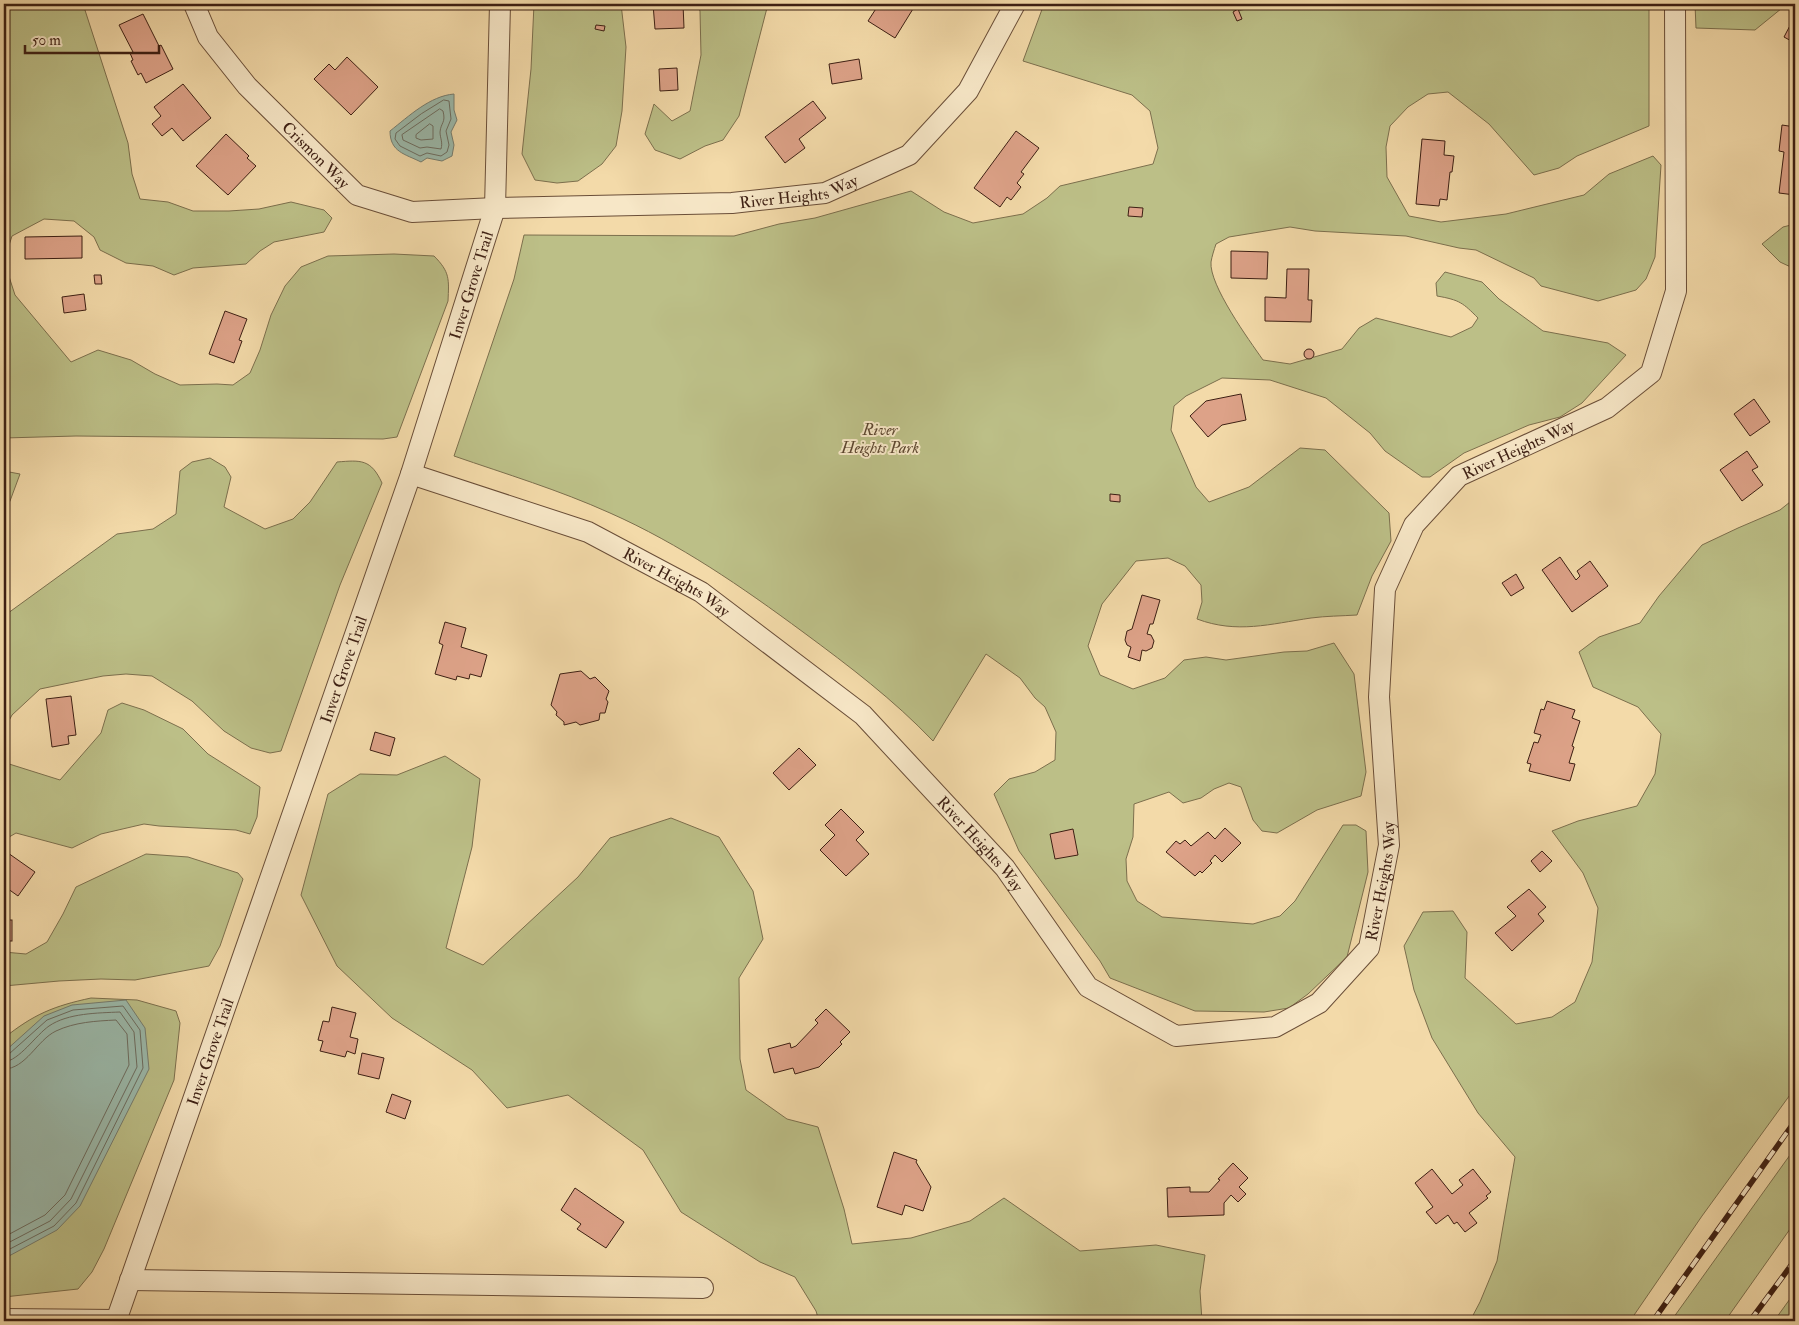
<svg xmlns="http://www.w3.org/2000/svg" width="1799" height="1325" font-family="'IM FELL Double Pica',serif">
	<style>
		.green { fill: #bcbf87; stroke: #7c6f4d }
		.water { fill: #9bbaac; stroke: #757c6f }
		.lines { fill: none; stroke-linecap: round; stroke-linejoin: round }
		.shore { stroke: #6c6c60; stroke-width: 1 }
		.building { fill: #dda288; stroke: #3d1f13 }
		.minor-casing { stroke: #6a4e38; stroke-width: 22 }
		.minor { stroke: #f7e7c7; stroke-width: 20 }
		.rail-casing { stroke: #3d1f13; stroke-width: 5.5 }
		.rail { stroke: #f7e7c7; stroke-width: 4; stroke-dasharray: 11; stroke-linecap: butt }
		.labels { text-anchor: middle; stroke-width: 4; stroke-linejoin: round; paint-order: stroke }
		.street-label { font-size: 16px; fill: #3d1f13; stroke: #f7e7c7 }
		.park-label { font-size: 16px; font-style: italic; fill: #5d4730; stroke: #f7e7c7 }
	</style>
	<rect width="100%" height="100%" fill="#f3daa9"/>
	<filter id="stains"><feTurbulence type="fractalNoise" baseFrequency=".004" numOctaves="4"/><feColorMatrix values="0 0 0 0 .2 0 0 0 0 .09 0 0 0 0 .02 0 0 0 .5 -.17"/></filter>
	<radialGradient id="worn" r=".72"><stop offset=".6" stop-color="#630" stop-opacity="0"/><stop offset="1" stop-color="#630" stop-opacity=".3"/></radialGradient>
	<!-- green -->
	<g class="green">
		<path d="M4,4H83L128,143L132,174L140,199L168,202L193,211H229L259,209L291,202L324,210L332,218L324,232L274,242L260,251L246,264L193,268L174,275L153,266L126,263L100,250L94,237L74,221L44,219L12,236L4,261L15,295L71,362L98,350L131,360L155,374L180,385L217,384L233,385L250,373L260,350L271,315L285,286L301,267L328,256L394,254L434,256C450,272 449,279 448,301L397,437L383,439L76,436L4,438Z"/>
		<path d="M534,4H621L626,47L622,111L616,146L602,164L578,181L557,183L535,180L522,154L531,69Z"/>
		<path d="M697,4H768L739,116L723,140L705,146L680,159L655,150L645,134L654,104L672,121L690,111L701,55L700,11Z"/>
		<path d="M1044,4H1209L1238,11L1265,4H1649V126L1577,156L1559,168L1534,175L1489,124L1448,92L1428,94L1408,107L1390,126L1386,147L1387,177L1409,216L1441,222L1506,214L1584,195L1609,174L1653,156L1661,165L1655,257L1646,279L1636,290L1598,301L1541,286L1534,278L1476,250L1459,248L1406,236L1315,231L1290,227L1229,237L1216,244C1214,250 1212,256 1211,262C1209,285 1249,340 1263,360L1290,364L1342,349L1359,328L1376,318L1451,337L1472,327L1478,318C1463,303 1460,300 1437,296L1436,283L1445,272L1482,282L1499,299L1543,331L1608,343L1626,355L1582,403L1560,417L1529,425L1464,453L1430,477H1422L1385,451L1370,433L1326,398L1270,380L1222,378L1186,396L1174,406L1171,430L1196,487L1209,502L1249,487L1300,448L1325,450L1389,513L1391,541L1372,576L1357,615C1341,616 1326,616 1311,618C1270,624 1237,634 1197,619L1202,602L1201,585L1185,566L1168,558L1136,561L1102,604L1088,646L1100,675L1133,689L1165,678L1184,660L1206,657L1226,660L1284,652L1307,651L1334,643L1354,674L1366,772L1361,796L1317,810L1277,833L1262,831L1253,820L1241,787L1229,783L1214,789L1201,798L1183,803L1169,792L1134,804L1133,837L1126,859L1127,881L1137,901L1162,917L1253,924L1280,916L1295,901L1343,825H1356L1366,831L1368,872L1347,957L1308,994L1289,1008L1264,1012L1195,1011L1110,978L1100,961L1019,851L994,794L1009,779L1035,772L1055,760L1056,732L1045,707L1035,698L1020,678L986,654L933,741C894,700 849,666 803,632C742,587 680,544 610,513C559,490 506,474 454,456L514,279L524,235L734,236L779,224L815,218L911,191L944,212L973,223L1023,214L1047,198L1060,186L1153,164L1158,148L1150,111L1132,95L1023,61Z"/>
		<path d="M1695,4H1787L1755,30L1696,28Z"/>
		<path d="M1795,224V269L1780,262L1762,244L1783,227Z"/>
		<path d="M210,458L225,467L231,477L224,507L265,529L293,519L310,502L337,462C361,460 371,459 382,483L340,585L281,751L270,753L251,748L224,731L192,701L152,676L126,674L103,676L40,689L12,715L4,730V616L117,534L153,529L176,514L180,471L192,462Z"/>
		<path d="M4,471L20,474L10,501L4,511Z"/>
		<path d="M1795,498V1088L1702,1216L1630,1321H1470L1480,1302L1497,1261L1515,1157L1478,1113L1432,1038L1414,990L1404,946L1423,912L1453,911L1467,932L1465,978L1516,1024L1552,1017L1575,1002L1592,962L1598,908L1583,873L1552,831L1578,821L1637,806L1655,774L1661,734L1638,707L1593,687L1579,652L1599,637L1640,623L1659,596L1702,545L1738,528L1780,510Z"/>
		<path d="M122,703L144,710L183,729L208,754L260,787L257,817L250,834L236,830L159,826L144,824L101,834L72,848L16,833L4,840V752L6,763L60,780L101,733L108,710Z"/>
		<path d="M445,756L480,779L472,847L446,948L483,965L578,877L610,838L671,818L719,837L753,891L763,939L739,978L740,1059L746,1090L787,1119L818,1127L844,1209L852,1244L911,1238L970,1221L1004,1198L1080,1251L1156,1245L1205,1255L1200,1291L1202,1321H819L816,1311L795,1277L760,1262L681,1212L643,1150L568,1095L507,1108L472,1070L392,1018L337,966L301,895L328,794L360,774L397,775Z"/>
		<path d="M146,854L188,857L238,873L243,879L220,946L209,966L135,980L101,979L59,981L4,986V952L26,954L47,942L63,914L76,887Z"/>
		<path d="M91,998L137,1000L176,1011L180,1023L174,1080L104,1249L92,1272L78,1289L4,1297V1038C34,1014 54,1006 91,998Z"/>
		<path d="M1795,1148V1222L1725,1321H1671Z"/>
		<path d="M1795,1292V1321H1774Z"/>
	</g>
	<!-- water -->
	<g class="water">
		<path d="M454,94V110L457,120L451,132L454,145L452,156L442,161L427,158L421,162C405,154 390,152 390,131C409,116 430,96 454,94Z"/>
		<path d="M126,1000L145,1028L149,1069L80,1206L57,1230L9,1256H4V1052L44,1016L72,1005Z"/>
	</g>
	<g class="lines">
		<!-- shore -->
		<g class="shore">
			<path d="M444,100L449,101L451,119L446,131L449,145L447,152L441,156L427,153L420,156L400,146L395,139L396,133L421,114Z"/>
			<path d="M440,109L443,111C446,123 441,122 440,132C440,138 443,142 441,149L427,147L420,148L403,140L402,135Z"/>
			<path d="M430,124L433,126V139L421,140L416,138V135Z"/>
			<path d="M4,1055L9,1054L47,1020L73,1010L123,1006L140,1030L143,1068L76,1203L54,1226L8,1250L4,1251"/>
			<path d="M4,1062C19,1061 36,1035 49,1026C68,1013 98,1013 120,1012L134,1032L137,1067L71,1199L50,1221L4,1245"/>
			<path d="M4,1069C26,1069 37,1040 56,1031C75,1022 96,1021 116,1020L127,1034L129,1065L65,1195L45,1215L4,1237"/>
		</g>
	</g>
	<!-- building -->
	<g class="building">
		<path d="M653,4H683L684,28L655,29Z"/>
		<path d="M879,4H916L895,38L868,21Z"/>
		<path d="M1238,9L1242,19L1237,21L1233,12Z"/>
		<path d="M143,14L159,46L161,45L173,69L146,83L141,73L138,75L131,61L133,60L130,53L133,52L119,25Z"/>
		<path d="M1795,16V43L1784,37Z"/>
		<path d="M596,25L605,26L604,31L595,29Z"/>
		<path d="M347,57L378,87L351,115L314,79L329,64L335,70Z"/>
		<path d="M859,59L862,79L832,84L829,64Z"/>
		<path d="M677,68L678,90L660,91L659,69Z"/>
		<path d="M183,84L211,118L183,141L172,128L162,136L152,124L161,116L154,107Z"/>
		<path d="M813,101L826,118L799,139L805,148L785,163L765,137Z"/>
		<path d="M1782,125L1795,127V195L1779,193L1784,152L1779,151Z"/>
		<path d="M1016,131L1039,148L1021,172L1024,174L1017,183L1021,187L1011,200L1007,197L1000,207L974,188Z"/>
		<path d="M226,134L249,156L247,158L256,166L228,195L196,166Z"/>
		<path d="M1422,139L1445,141L1444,155L1454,156L1452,172H1450L1447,200L1440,199L1439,206L1416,204Z"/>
		<path d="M1129,207L1143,208L1142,217L1128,216Z"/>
		<path d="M82,236V258L25,259V237Z"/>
		<path d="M1231,251L1268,252L1267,279L1231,278Z"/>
		<path d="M1287,269H1309L1308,300H1312L1311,322L1265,321V297L1286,298Z"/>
		<path d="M94,275H101L102,284H95Z"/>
		<path d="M84,294L86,310L64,313L62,297Z"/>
		<path d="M225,311L247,319L239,340L242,341L234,363L209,354Z"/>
		<circle cx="1309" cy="354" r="5"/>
		<path d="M1241,394L1246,420L1222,425L1208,437L1190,416L1206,401Z"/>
		<path d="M1754,399L1770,422L1750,436L1734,414Z"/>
		<path d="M1747,451L1758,467L1752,470L1763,485L1742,501L1720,470Z"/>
		<path d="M1110,494L1120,495V502L1110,501Z"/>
		<path d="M1560,557L1576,580L1580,576L1577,571L1590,561L1608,586L1572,612L1542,570Z"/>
		<path d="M1516,574L1524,588L1511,596L1502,583Z"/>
		<path d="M1142,595L1160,600L1153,624H1150L1147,634L1151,635L1154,641L1152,648L1146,651L1142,650L1140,661L1128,657L1131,647L1127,645L1125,640L1127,631L1132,629Z"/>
		<path d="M445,622L466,628L461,647L487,655L481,677L470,674L469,679L457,676L456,680L435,674L443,645L439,643Z"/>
		<path d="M581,671L590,679L595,677L609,691L606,699L608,702L605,713H600L599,720L580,725L576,722L564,725V722L556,715L557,712L551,705L560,674Z"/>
		<path d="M71,696L76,735L68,736L69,744L52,747L46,699Z"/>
		<path d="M1547,701L1575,710L1572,718L1580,721L1572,746L1574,747L1569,763L1575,764L1570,781L1529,771L1531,764L1527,763L1534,742L1538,743L1541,735L1534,733L1541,709L1544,710Z"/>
		<path d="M375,732L395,738L390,756L370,750Z"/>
		<path d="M799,748L816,765L789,790L773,773Z"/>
		<path d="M841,809L864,832L856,840L869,854L846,876L820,850L835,835L825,825Z"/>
		<path d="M1225,828L1241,843L1222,862L1215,855L1210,861L1212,863L1202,873L1200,871L1195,876L1166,852L1176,841L1180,844L1185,840L1191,846L1208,832L1215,839Z"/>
		<path d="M1073,829L1078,855L1055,859L1050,834Z"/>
		<path d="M1542,851L1552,861L1540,872L1531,861Z"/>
		<path d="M8,853L35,872L18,896L4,886V860Z"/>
		<path d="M1529,889L1546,907L1538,914L1544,921L1512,951L1495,933L1516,916L1507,907Z"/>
		<rect x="4" y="920" width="8" height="21"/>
		<path d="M332,1007L356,1013L350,1037L358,1039L355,1054L347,1051L345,1057L320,1051L323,1041L318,1040L323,1021L329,1022Z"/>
		<path d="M826,1009L850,1032L840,1042L842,1044L819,1067L795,1074L793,1068L774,1073L768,1049L790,1043L791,1048L796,1046L818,1023L815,1020Z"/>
		<path d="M362,1053L384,1058L379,1079L358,1074Z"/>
		<path d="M392,1094L411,1101L405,1119L386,1112Z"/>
		<path d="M894,1152L917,1160L916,1162L931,1187L923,1211L905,1205L902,1215L877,1207Z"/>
		<path d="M1233,1163L1248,1178L1239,1187L1246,1194L1238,1202L1231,1195L1224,1203V1215L1168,1217L1167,1188L1190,1187V1192H1209L1220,1180L1218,1179Z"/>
		<path d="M1432,1169L1452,1194L1463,1185L1459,1180L1473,1169L1491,1192L1486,1196L1488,1198L1469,1213L1477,1223L1465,1232L1457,1222L1454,1224L1448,1215L1436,1224L1426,1212L1433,1207L1415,1183Z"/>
		<path d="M575,1188L624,1222L606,1248L577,1229L581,1224L561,1210Z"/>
	</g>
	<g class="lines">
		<defs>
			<g id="minor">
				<path id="s1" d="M194,4L208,37L247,86L357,195L412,212L495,208L732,203L825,193L909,155L968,91L1015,4"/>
				<path id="s2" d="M411,474L588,532L701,592L863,715L1005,868L1088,987L1176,1036L1275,1027L1319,1003L1369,948L1389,845L1379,697L1385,589L1414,525L1459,476L1607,408L1651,373L1676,291L1675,4"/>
				<path d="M130,1280L703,1288"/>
				<path d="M4,1319L116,1320"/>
				<path id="s3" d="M116,1321L411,474L495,208L500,4"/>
			</g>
		</defs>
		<!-- minor casing -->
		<use href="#minor" class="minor-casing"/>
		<!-- minor -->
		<use href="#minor" class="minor"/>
		<defs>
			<g id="rail">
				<path d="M1653,1321L1795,1121"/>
				<path d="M1750,1321L1795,1260"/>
			</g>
		</defs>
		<!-- rail casing -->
		<use href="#rail" class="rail-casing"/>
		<!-- rail -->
		<use href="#rail" class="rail"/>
	</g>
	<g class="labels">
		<!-- street labels -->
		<g class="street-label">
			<text dy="6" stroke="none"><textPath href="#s1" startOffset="196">Crismon Way</textPath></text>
			<text dy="6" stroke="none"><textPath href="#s1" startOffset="699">River Heights Way</textPath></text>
			<text dy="6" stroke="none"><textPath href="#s3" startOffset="1095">Inver Grove Trail</textPath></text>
			<text dy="6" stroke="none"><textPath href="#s2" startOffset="1759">River Heights Way</textPath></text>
			<text dy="6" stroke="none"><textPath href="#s2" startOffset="288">River Heights Way</textPath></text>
			<text dy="6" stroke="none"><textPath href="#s3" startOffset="690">Inver Grove Trail</textPath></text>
			<text dy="6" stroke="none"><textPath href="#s2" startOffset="692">River Heights Way</textPath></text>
			<text dy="6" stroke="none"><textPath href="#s2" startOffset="1264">River Heights Way</textPath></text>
			<text dy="6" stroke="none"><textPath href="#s3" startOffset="285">Inver Grove Trail</textPath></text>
		</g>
		<!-- park labels -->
		<g class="park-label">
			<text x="880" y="435">River<tspan x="880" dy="18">Heights Park</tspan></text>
		</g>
	</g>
	<!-- margin -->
	<rect width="1799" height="1325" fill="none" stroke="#f3daa9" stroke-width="20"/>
	<rect x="5" y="5" width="1789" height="1315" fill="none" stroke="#3d1f13" stroke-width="2.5"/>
	<rect x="10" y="10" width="1779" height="1305" fill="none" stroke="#3d1f13"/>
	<!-- scale -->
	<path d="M25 45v8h134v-8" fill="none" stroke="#3d1f13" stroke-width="2.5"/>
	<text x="32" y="45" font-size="15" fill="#3d1f13" stroke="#f7e7c7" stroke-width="4" paint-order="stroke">50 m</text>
	<rect width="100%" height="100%" filter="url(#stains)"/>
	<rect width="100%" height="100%" fill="url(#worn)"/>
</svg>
